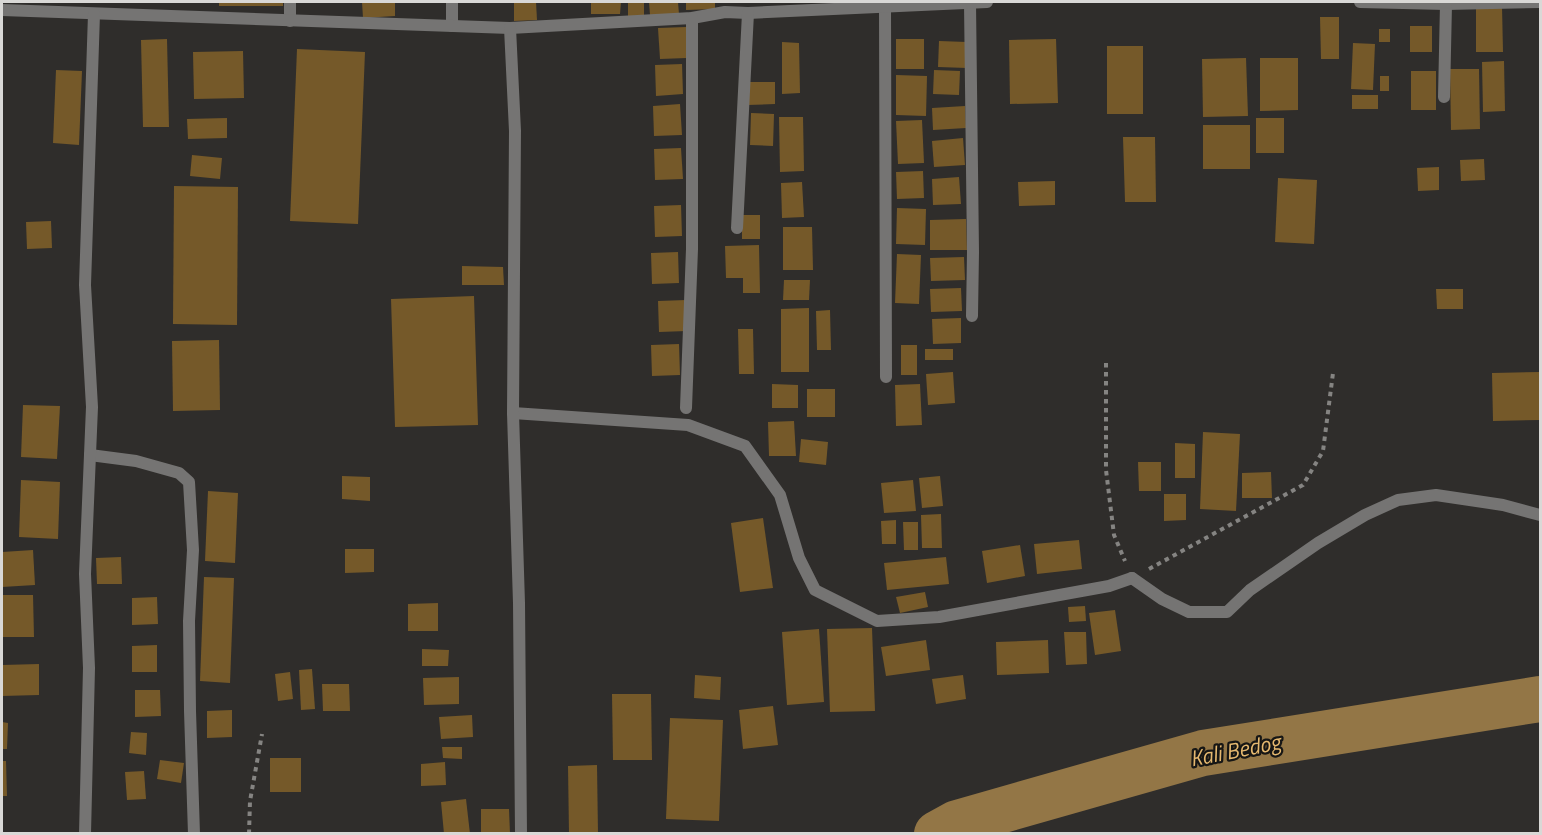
<svg xmlns="http://www.w3.org/2000/svg" width="1542" height="835" font-family="'Titillium Web',sans-serif">
	<style>
		.lines { fill: none; stroke-linecap: round; stroke-linejoin: round }
		.river { stroke: #937646; stroke-width: 46 }
		.building { fill: #755929 }
		.path { stroke: #858482; stroke-width: 4; stroke-dasharray: 4.5 4.5; stroke-linecap: butt }
		.service { stroke: #757473; stroke-width: 12 }
		.minor { stroke: #757473; stroke-width: 12 }
		.labels { text-anchor: middle; stroke-width: 4.5; stroke-linejoin: round; paint-order: stroke }
		.water-label { font-size: 22px; font-style: italic; fill: #e5b86f; stroke: #161615 }
	</style>
	<rect width="100%" height="100%" fill="#2f2d2b"/>
	<g class="lines">
		<!-- river -->
		<path class="river" d="M937,834L957,823L1203,753L1540,699"/>
	</g>
	<!-- building -->
	<g class="building">
		<rect x="219" y="2" width="64" height="4"/>
		<path d="M362,2H395V16L363,18Z"/>
		<path d="M514,2H536L537,20L514,21Z"/>
		<path d="M591,2H621L620,14H591Z"/>
		<rect x="628" y="2" width="16" height="14"/>
		<path d="M649,2H678L679,14L650,15Z"/>
		<path d="M686,2H715V9L686,10Z"/>
		<path d="M1502,6L1503,52H1476V7Z"/>
		<path d="M1320,17H1339V59H1321Z"/>
		<rect x="1410" y="26" width="22" height="26"/>
		<path d="M686,27L687,58L660,59L658,28Z"/>
		<rect x="1379" y="29" width="11" height="13"/>
		<path d="M167,39L169,127H143L141,40Z"/>
		<rect x="896" y="39" width="28" height="30"/>
		<path d="M1056,39L1058,103L1010,104L1009,40Z"/>
		<path d="M939,41L967,42V68L938,67Z"/>
		<path d="M782,42L799,43L800,93L782,94Z"/>
		<path d="M1353,43L1375,44L1373,90L1351,89Z"/>
		<rect x="1107" y="46" width="36" height="68"/>
		<path d="M297,49L365,52L358,224L290,221Z"/>
		<path d="M243,51L244,98L194,99L193,52Z"/>
		<path d="M1246,58L1248,116L1203,117L1202,59Z"/>
		<path d="M1260,58H1298V110L1260,111Z"/>
		<path d="M1504,61L1505,111L1483,112L1482,62Z"/>
		<path d="M682,64L683,94L656,96L655,65Z"/>
		<path d="M1450,69H1479L1480,129L1451,130Z"/>
		<path d="M56,70L82,71L79,145L53,143Z"/>
		<path d="M934,70L960,71L959,95L933,94Z"/>
		<rect x="1411" y="71" width="25" height="39"/>
		<path d="M896,75L927,76L926,116L896,115Z"/>
		<rect x="1380" y="76" width="9" height="15"/>
		<path d="M747,82H775V104L747,105Z"/>
		<rect x="1352" y="95" width="26" height="14"/>
		<path d="M680,104L682,135L654,136L653,106Z"/>
		<path d="M965,106L966,128L933,130L932,108Z"/>
		<path d="M751,113L774,114L773,146L750,145Z"/>
		<path d="M779,117H803L804,171L780,172Z"/>
		<path d="M227,118V138L188,139L187,119Z"/>
		<rect x="1256" y="118" width="28" height="35"/>
		<path d="M922,120L924,163L898,164L896,121Z"/>
		<rect x="1203" y="125" width="47" height="44"/>
		<path d="M1123,137H1155L1156,202H1125Z"/>
		<path d="M963,138L965,165L934,167L932,141Z"/>
		<path d="M681,148L683,179L655,180L654,149Z"/>
		<path d="M192,155L222,158L220,179L190,176Z"/>
		<path d="M1484,159L1485,180L1461,181L1460,160Z"/>
		<path d="M1439,167V190L1418,191L1417,168Z"/>
		<path d="M923,171L924,198L897,199L896,172Z"/>
		<path d="M959,177L961,204L933,205L932,179Z"/>
		<path d="M1278,178L1317,180L1314,244L1275,242Z"/>
		<path d="M1055,181V205L1019,206L1018,182Z"/>
		<path d="M802,182L804,217L782,218L781,183Z"/>
		<path d="M174,186L238,187L237,325L173,324Z"/>
		<path d="M681,205L682,236L655,237L654,206Z"/>
		<path d="M897,208L926,209L925,245L896,244Z"/>
		<rect x="742" y="215" width="18" height="24"/>
		<path d="M966,219L967,250H930V220Z"/>
		<path d="M51,221L52,248L27,249L26,222Z"/>
		<path d="M783,227H812L813,270H783Z"/>
		<path d="M759,245L760,293H743V278H726L725,246Z"/>
		<path d="M678,252L679,283L652,284L651,253Z"/>
		<path d="M897,254L921,255L919,304L895,303Z"/>
		<path d="M964,257L965,280L931,281L930,258Z"/>
		<path d="M462,266L503,267L504,285H462Z"/>
		<path d="M784,280H810L809,300H783Z"/>
		<path d="M961,288L962,311L931,312L930,289Z"/>
		<path d="M1436,289H1463V309H1437Z"/>
		<path d="M474,296L478,425L395,427L391,299Z"/>
		<path d="M686,300L687,331L659,332L658,301Z"/>
		<path d="M809,308V372H781V309Z"/>
		<path d="M830,310L831,350H817L816,311Z"/>
		<path d="M961,318V343L933,344L932,319Z"/>
		<path d="M738,329H753L754,374H739Z"/>
		<path d="M219,340L220,410L173,411L172,341Z"/>
		<path d="M679,344L680,375L652,376L651,345Z"/>
		<rect x="901" y="345" width="16" height="30"/>
		<rect x="925" y="349" width="28" height="11"/>
		<path d="M953,372L955,403L928,405L926,374Z"/>
		<path d="M1540,372V420L1493,421L1492,373Z"/>
		<path d="M772,384L798,385V408H772Z"/>
		<path d="M920,384L922,425L896,426L895,385Z"/>
		<rect x="807" y="389" width="28" height="28"/>
		<path d="M23,405L60,406L57,459L21,457Z"/>
		<path d="M794,421L796,456H769L768,422Z"/>
		<path d="M1203,432L1240,434L1236,511L1200,509Z"/>
		<path d="M801,439L828,442L826,465L799,462Z"/>
		<path d="M1175,443L1195,444V478H1175Z"/>
		<path d="M1138,462H1161V491H1139Z"/>
		<path d="M1271,472L1272,498H1242V473Z"/>
		<path d="M342,476L370,477V501L342,499Z"/>
		<path d="M940,476L943,506L922,508L919,478Z"/>
		<path d="M21,480L60,482L58,539L19,537Z"/>
		<path d="M913,480L916,511L884,513L881,483Z"/>
		<path d="M208,491L238,493L235,563L205,561Z"/>
		<path d="M1164,494H1186V520L1164,521Z"/>
		<path d="M941,514L942,548H922L921,515Z"/>
		<path d="M763,518L773,588L740,592L731,523Z"/>
		<path d="M896,520V544H882L881,521Z"/>
		<path d="M903,522H918V550H904Z"/>
		<path d="M1079,540L1082,569L1037,574L1034,544Z"/>
		<path d="M1020,545L1025,576L987,583L982,551Z"/>
		<path d="M345,549H374V572L345,573Z"/>
		<path d="M33,550L35,585L2,587V552Z"/>
		<path d="M121,557L122,584H97L96,558Z"/>
		<path d="M946,557L949,584L887,590L884,563Z"/>
		<path d="M204,577L234,578L230,683L200,681Z"/>
		<path d="M925,592L928,607L900,613L896,597Z"/>
		<path d="M2,595H33L34,637H2Z"/>
		<path d="M157,597L158,624L132,625V598Z"/>
		<path d="M438,603V631H408V604Z"/>
		<path d="M1085,606L1086,621L1069,622L1068,607Z"/>
		<path d="M1115,610L1121,651L1095,655L1089,613Z"/>
		<path d="M872,628L875,711L830,712L827,629Z"/>
		<path d="M819,629L824,702L787,705L782,632Z"/>
		<path d="M1064,632H1086L1087,664L1066,665Z"/>
		<path d="M926,640L930,670L886,676L881,647Z"/>
		<path d="M1048,640L1049,673L997,675L996,642Z"/>
		<path d="M157,645V672H132V646Z"/>
		<path d="M422,649L449,650L448,666H422Z"/>
		<path d="M39,664V695L2,696V665Z"/>
		<path d="M312,669L315,709L301,710L299,670Z"/>
		<path d="M290,672L293,699L278,701L275,674Z"/>
		<path d="M695,675L721,677L720,700L694,698Z"/>
		<path d="M963,675L966,699L936,704L932,679Z"/>
		<path d="M459,677V704L424,705L423,678Z"/>
		<path d="M322,684H349L350,711H323Z"/>
		<path d="M135,690H160L161,716L135,717Z"/>
		<path d="M612,694H651L652,760H613Z"/>
		<path d="M773,706L778,745L743,749L739,710Z"/>
		<path d="M232,710V737L207,738V711Z"/>
		<path d="M472,715L473,737L441,739L439,717Z"/>
		<path d="M670,718L723,720L719,821L666,819Z"/>
		<path d="M2,722L8,723L7,749H2Z"/>
		<path d="M131,732L147,733L146,755L129,753Z"/>
		<path d="M442,747H462V759L443,758Z"/>
		<rect x="270" y="758" width="31" height="34"/>
		<path d="M160,760L184,763L181,783L157,779Z"/>
		<path d="M2,761H6L7,796H2Z"/>
		<path d="M445,762L446,785L421,786V764Z"/>
		<path d="M597,765L598,834H569L568,766Z"/>
		<path d="M144,771L146,799L127,800L125,772Z"/>
		<path d="M466,799L470,834H444L441,802Z"/>
		<path d="M481,809H509L510,834H481Z"/>
	</g>
	<g class="lines">
		<!-- path -->
		<g class="path">
			<path d="M1106,363V470L1114,535L1125,561"/>
			<path d="M1149,569L1303,485L1323,451L1333,373"/>
			<path d="M249,834L250,801L262,734"/>
		</g>
		<!-- service -->
		<path class="service" d="M513,413L688,425L745,446L780,495L799,558L815,590L877,621L939,617L1109,586L1132,578"/>
		<!-- minor -->
		<g class="minor">
			<path d="M290,2V21"/>
			<path d="M452,2V26"/>
			<path d="M1360,2L1446,4L1540,2"/>
			<path d="M970,3L973,252L972,316"/>
			<path d="M885,7L886,377"/>
			<path d="M2,10L510,28L692,18L725,12L748,13L987,2"/>
			<path d="M510,28L515,131L513,413L519,603L521,834"/>
			<path d="M1444,97L1446,4"/>
			<path d="M737,228L748,13"/>
			<path d="M686,408L692,249V18"/>
			<path d="M90,455L136,461L179,473L189,482L193,550L189,621L190,711L194,834"/>
			<path d="M1132,578L1162,599L1189,612H1227L1250,590L1318,543L1365,515L1398,500L1436,495L1503,505L1540,515"/>
			<path d="M85,834L89,668L85,574L92,407L85,285L94,14"/>
		</g>
	</g>
	<g class="labels">
		<!-- water labels -->
		<g class="water-label">
			<text transform="translate(1235 750) rotate(-11)" y="8">Kali Bedog</text>
		</g>
	</g>
	<!-- border -->
	<rect width="1542" height="835" fill="none" stroke="#d9d8d6" stroke-width="6"/>
</svg>
